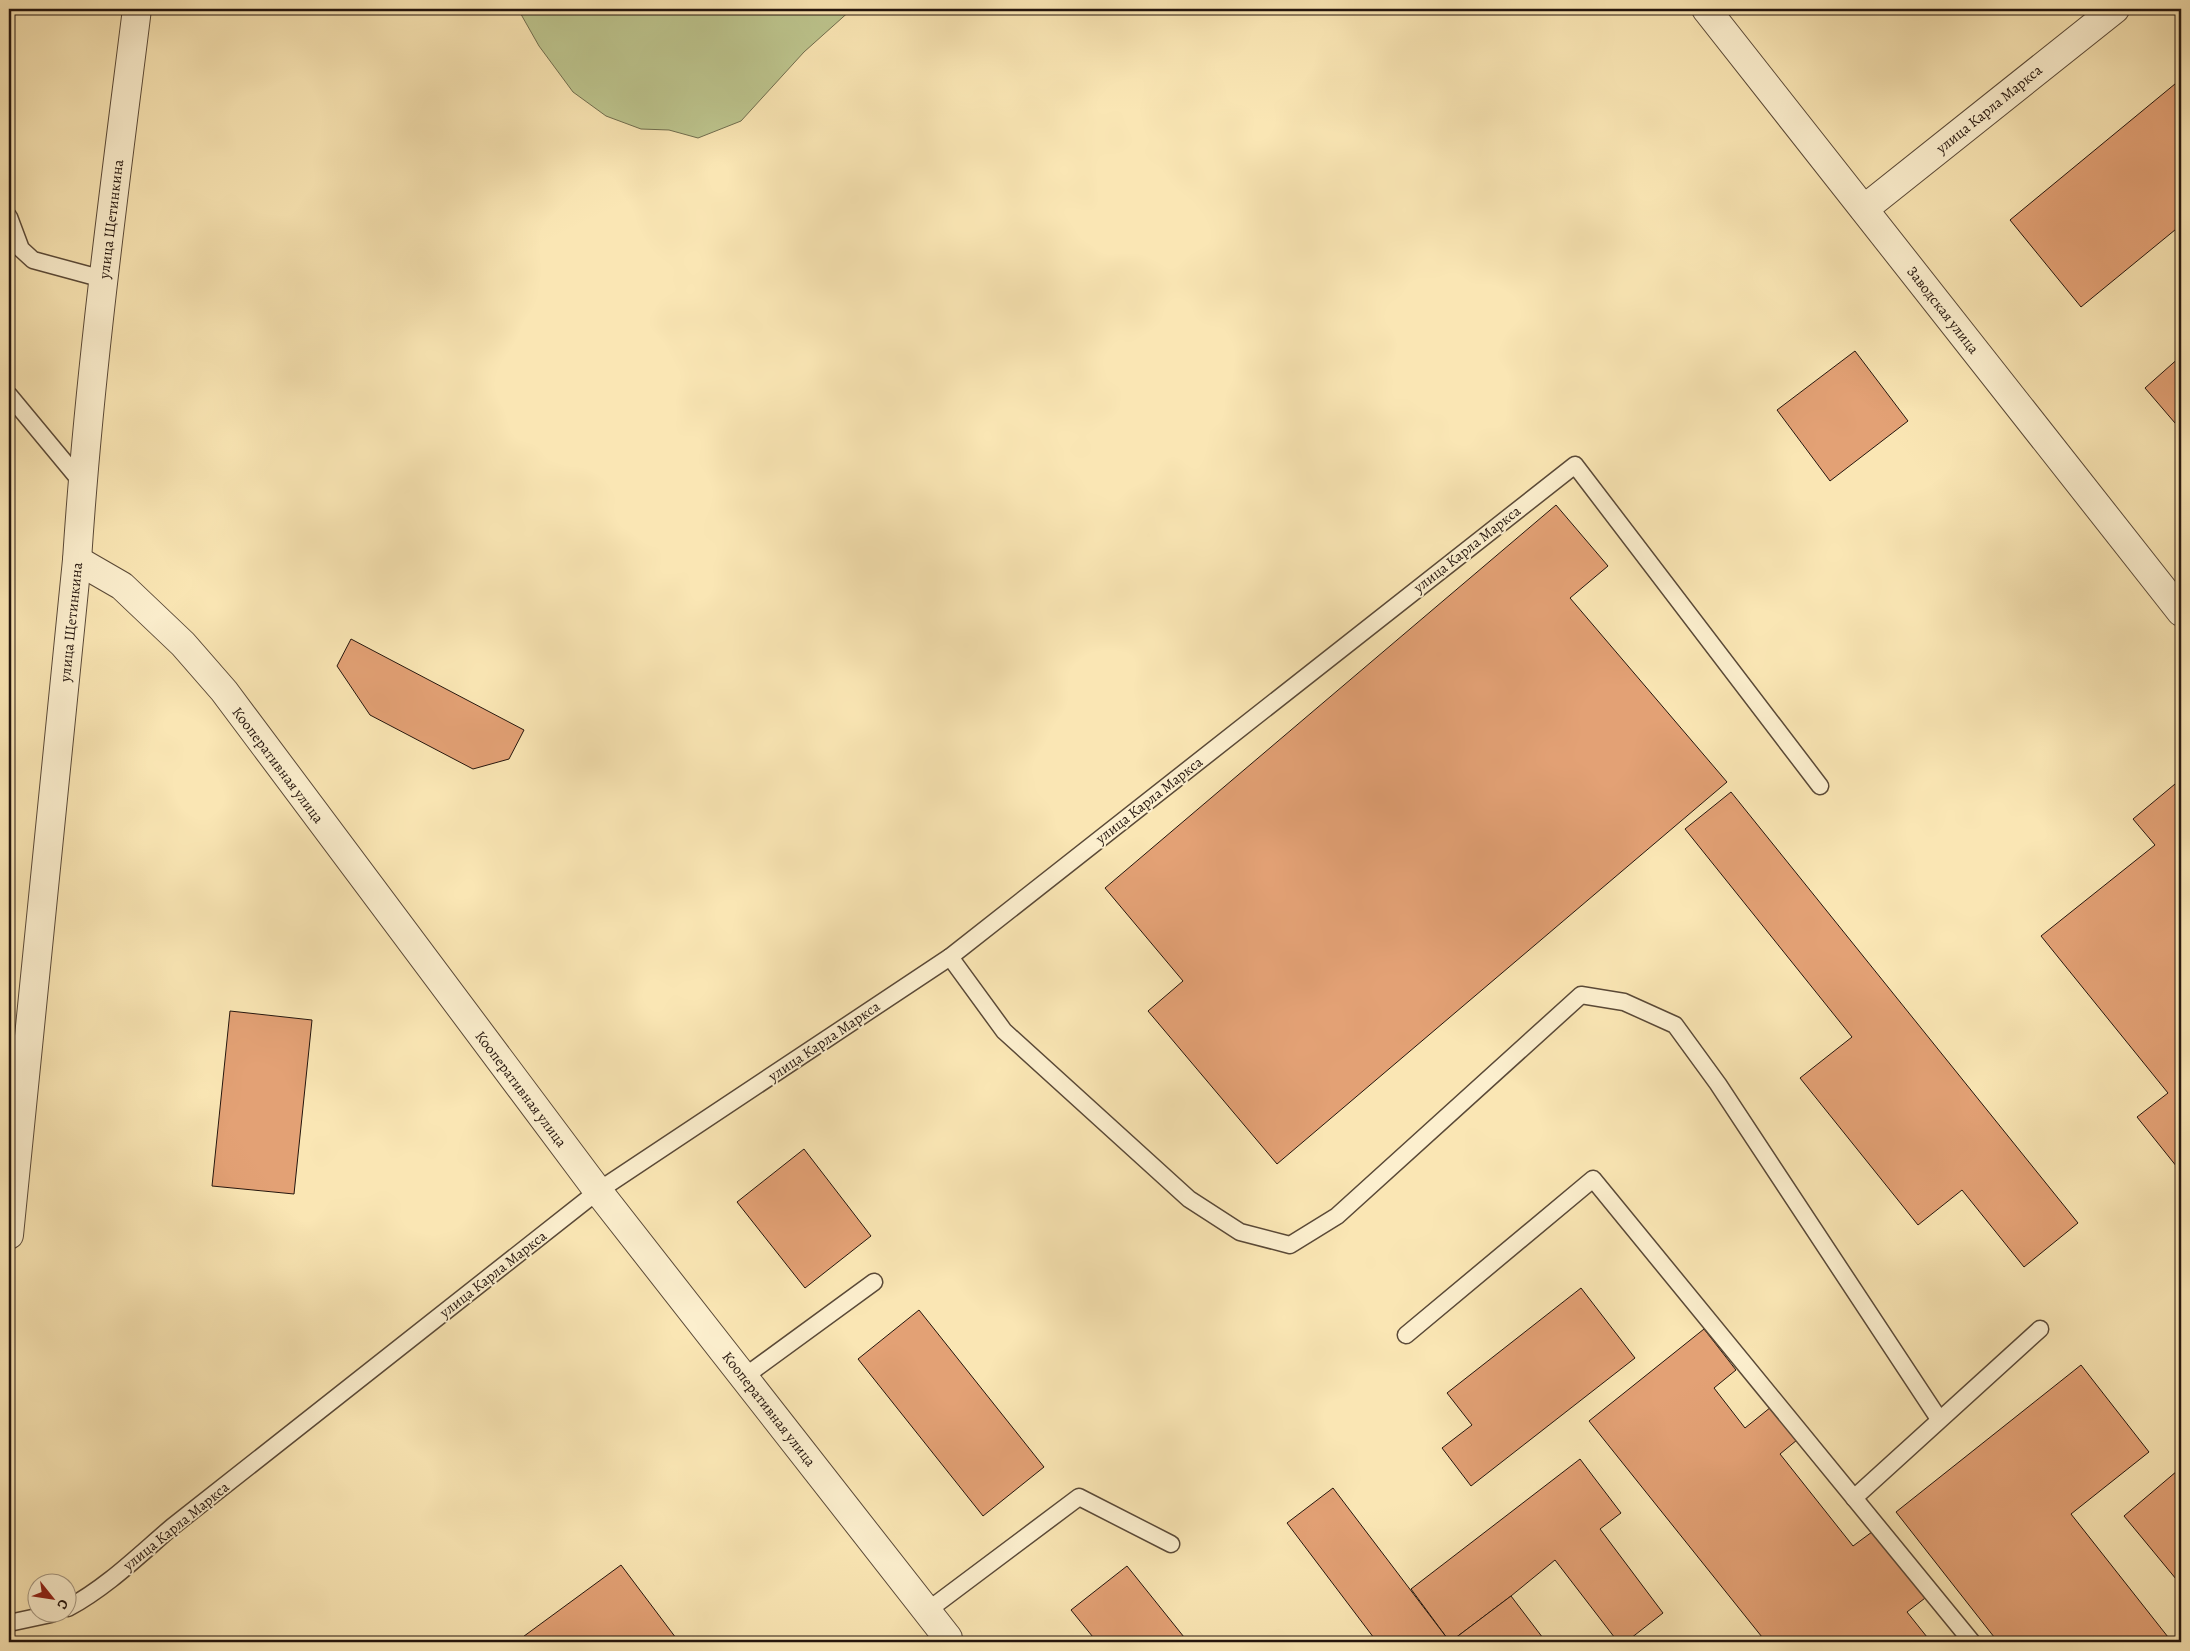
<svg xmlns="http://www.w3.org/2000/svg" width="2190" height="1651" font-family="Alegreya,serif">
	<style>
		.green { fill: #bdc58e; stroke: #706d4e }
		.building { fill: #e3a175; stroke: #24150d }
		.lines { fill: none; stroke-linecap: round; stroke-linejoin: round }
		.service-casing { stroke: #5a4937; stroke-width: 19 }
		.minor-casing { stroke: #5a4937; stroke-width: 30 }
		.tertiary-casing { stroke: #5a4937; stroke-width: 30 }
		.service { stroke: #fcefce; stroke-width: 16 }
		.minor { stroke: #fcefce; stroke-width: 28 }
		.tertiary { stroke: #fcefce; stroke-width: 28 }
		.labels { text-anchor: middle; stroke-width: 4; stroke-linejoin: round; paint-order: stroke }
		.street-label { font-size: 15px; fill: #24150d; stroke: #fcefce }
	</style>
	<rect width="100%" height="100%" fill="#fae6b4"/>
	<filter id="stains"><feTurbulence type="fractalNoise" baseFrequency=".004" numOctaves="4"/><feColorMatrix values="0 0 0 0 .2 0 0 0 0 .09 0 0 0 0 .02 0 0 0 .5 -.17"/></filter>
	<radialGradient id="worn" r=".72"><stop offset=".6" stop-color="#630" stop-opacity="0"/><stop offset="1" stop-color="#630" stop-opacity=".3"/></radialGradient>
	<!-- green -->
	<path class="green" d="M518,9H852L804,52L741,121L698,138L669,130L641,129L606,116L573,92L539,46Z"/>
	<!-- building -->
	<g class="building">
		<path d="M2181,79V225L2081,307L2010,220Z"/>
		<path d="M1855,351L1908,421L1830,481L1777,410Z"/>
		<path d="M2181,356V430L2145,388Z"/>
		<path d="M1556,505L1608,566L1570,598L1727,782L1277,1164L1148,1011L1183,981L1105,888Z"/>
		<path d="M351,639L524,730L509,759L473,769L370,715L337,666Z"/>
		<path d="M2181,779V1172L2137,1117L2168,1093L2041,936L2155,845L2133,819Z"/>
		<path d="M1731,792L2078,1223L2024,1267L1962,1190L1918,1225L1800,1078L1852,1037L1685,829Z"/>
		<path d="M230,1011L312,1020L294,1194L212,1186Z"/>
		<path d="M804,1149L871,1236L805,1288L737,1202Z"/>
		<path d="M1581,1288L1635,1358L1471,1486L1442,1448L1472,1425L1447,1393Z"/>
		<path d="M919,1310L1044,1467L983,1516L858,1359Z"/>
		<path d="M1704,1329L1736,1370L1714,1388L1745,1428L1771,1407L1797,1440L1780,1454L1853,1546L1876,1529L1929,1595L1907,1612L1931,1642H1766L1589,1421Z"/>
		<path d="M2081,1365L2149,1452L2071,1514L2168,1637L2161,1642H1998L1896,1512Z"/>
		<path d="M1580,1459L1621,1513L1600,1529L1663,1613L1626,1642H1618L1555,1560L1511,1596L1450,1642L1411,1589Z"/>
		<path d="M2177,1471L2181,1476V1585L2124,1516Z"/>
		<path d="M1333,1488L1450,1642H1377L1287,1523Z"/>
		<path d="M621,1565L679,1642H516Z"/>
		<path d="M1127,1566L1188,1642H1097L1071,1610Z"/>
		<path d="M1511,1596L1546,1642H1450Z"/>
	</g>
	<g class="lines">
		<defs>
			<g id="service">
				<path d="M9,217L21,249L33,260L103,279"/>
				<path d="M9,395L82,483"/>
				<path d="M950,957L1004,1031L1189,1199L1240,1232L1290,1245L1337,1216L1581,995L1624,1002L1675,1025L1718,1084L1939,1419"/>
				<path d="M1406,1335L1593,1179L1972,1642"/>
				<path d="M744,1377L874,1282"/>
				<path d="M1854,1498L2040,1329"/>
				<path d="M68,1608C107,1587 138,1556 172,1527L598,1191L950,957L1575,465L1820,786"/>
				<path d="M927,1611L1079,1497L1171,1544"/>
				<path d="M9,1623L51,1614"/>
			</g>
			<g id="minor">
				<path d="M1706,9L2181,612"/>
				<path d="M1864,209L2115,9"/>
				<path d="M77,560L122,586L183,644L224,691L598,1191L948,1638"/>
			</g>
			<path id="tertiary" d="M9,1235L77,560C89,376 114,192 137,9"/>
		</defs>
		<!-- service casing -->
		<use href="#service" class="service-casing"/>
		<!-- minor casing -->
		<use href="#minor" class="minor-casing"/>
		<!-- tertiary casing -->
		<use href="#tertiary" class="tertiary-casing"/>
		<!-- service -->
		<use href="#service" class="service"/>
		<!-- minor -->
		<use href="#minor" class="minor"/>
		<!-- tertiary -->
		<use href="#tertiary" class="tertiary"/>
	</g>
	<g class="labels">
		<!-- street labels -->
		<g class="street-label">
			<text transform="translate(1989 109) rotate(-39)" y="5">улица Карла Маркса</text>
			<text transform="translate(111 219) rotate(-83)" y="5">улица Щетинкина</text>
			<text transform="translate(1943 310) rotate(52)" y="5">Заводская улица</text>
			<text transform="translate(1467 549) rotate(-38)" y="5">улица Карла Маркса</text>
			<text transform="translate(71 622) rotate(-84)" y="5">улица Щетинкина</text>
			<text transform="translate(278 765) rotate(53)" y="5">Кооперативная улица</text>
			<text transform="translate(1149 800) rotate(-38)" y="5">улица Карла Маркса</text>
			<text transform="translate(824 1041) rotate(-34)" y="5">улица Карла Маркса</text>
			<text transform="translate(521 1089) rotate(53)" y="5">Кооперативная улица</text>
			<text transform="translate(493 1274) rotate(-38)" y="5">улица Карла Маркса</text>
			<text transform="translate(769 1409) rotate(52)" y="5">Кооперативная улица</text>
			<text transform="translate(176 1526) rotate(-39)" y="5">улица Карла Маркса</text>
		</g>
	</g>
	<!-- margin -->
	<rect width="2190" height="1651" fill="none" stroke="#fae6b4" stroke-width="30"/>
	<rect x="10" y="10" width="2170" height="1631" fill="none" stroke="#24150d" stroke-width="2.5"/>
	<rect x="15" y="15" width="2160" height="1621" fill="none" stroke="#24150d"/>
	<!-- north arrow -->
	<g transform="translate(52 1598) rotate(120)"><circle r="24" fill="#fcefce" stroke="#a69881"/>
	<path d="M0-4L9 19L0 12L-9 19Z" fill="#8f2418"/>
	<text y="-8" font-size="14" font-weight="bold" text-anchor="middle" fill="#24150d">С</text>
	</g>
	<rect width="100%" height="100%" filter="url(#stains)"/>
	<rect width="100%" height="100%" fill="url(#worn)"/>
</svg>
